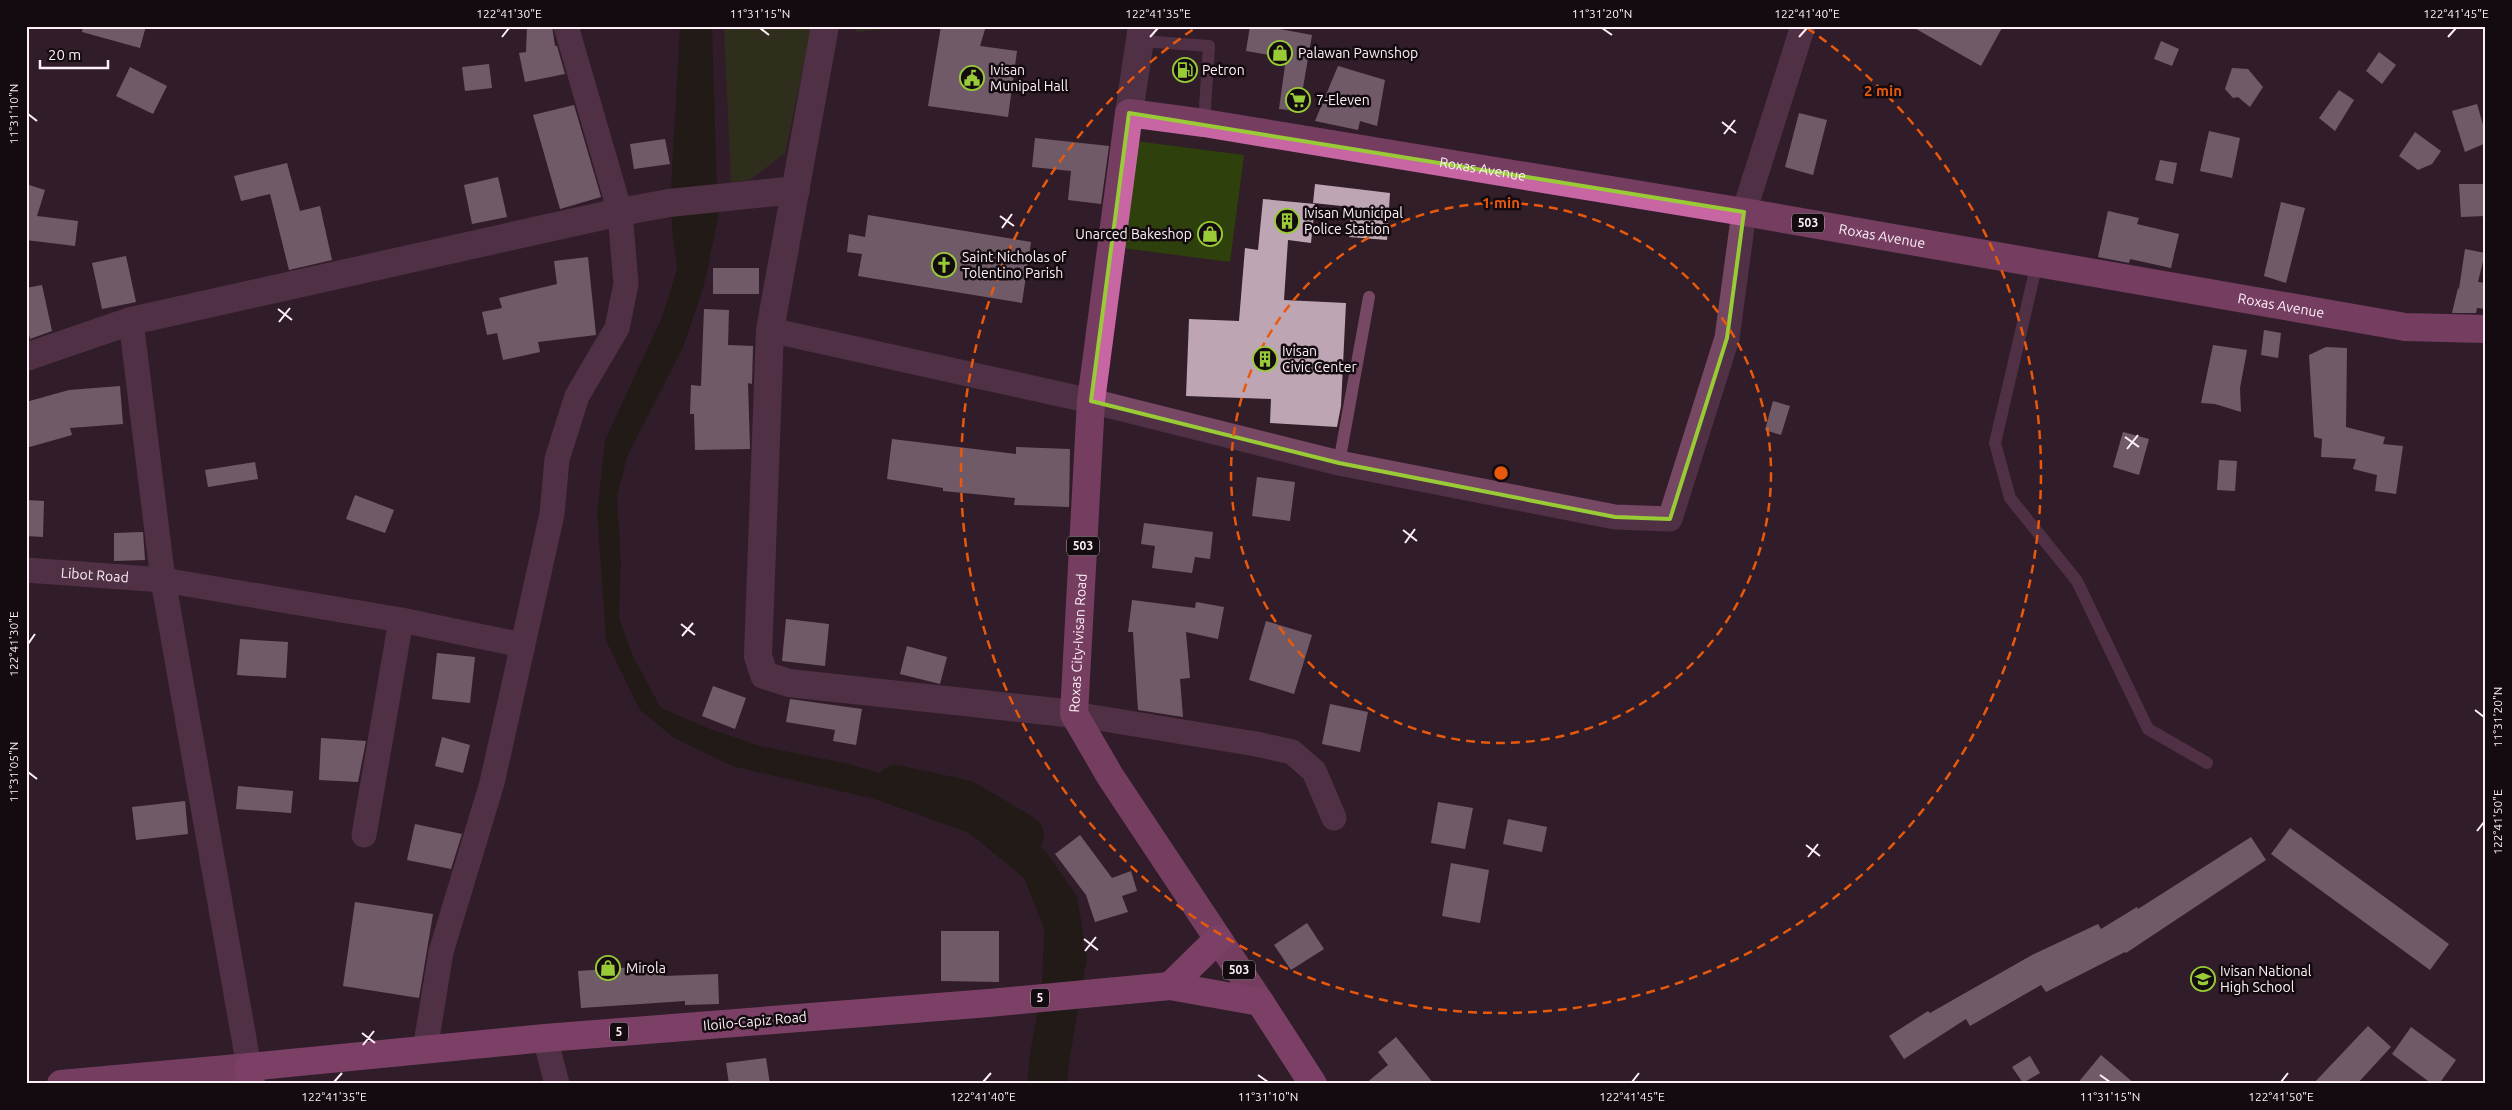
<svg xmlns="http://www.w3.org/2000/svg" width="2512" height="1110" font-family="Ubuntu,sans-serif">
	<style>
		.green { fill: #2e400c }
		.water { fill: #0e1702 }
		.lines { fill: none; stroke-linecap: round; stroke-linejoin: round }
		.river { stroke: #0e1702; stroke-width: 40 }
		.building { fill: #bea5b3 }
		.service { stroke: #774864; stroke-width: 12 }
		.minor { stroke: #774864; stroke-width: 25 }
		.tertiary { stroke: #774864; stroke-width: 28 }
		.primary { stroke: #c866a4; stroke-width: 28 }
		.trunk { stroke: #d86cb0; stroke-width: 28 }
		.marked { fill: none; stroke: #98cb36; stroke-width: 4; stroke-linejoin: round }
		.ticks { fill: none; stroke: #fdf0f7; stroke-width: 2 }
		.ring { fill: none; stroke: #e8590c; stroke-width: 2.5; stroke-dasharray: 9 6 }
		.labels { text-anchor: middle; stroke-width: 5; stroke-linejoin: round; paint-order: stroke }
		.shield { fill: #130b10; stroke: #b7abb2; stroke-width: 1 }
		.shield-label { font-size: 12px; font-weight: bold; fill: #fdf0f7 }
		.poi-label { font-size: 14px; fill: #fdf0f7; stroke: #130b10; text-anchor: start }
		.street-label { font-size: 14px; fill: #fdf0f7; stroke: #130b10 }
		.centre { fill: #e8590c; stroke: #130b10; stroke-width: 2.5 }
		.ring-label { font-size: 15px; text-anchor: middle; font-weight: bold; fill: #e8590c; stroke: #130b10; stroke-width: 5; stroke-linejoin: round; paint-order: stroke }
		.neatline { fill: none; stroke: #fdf0f7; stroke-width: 2 }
		.ticks-label { font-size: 12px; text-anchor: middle; fill: #fdf0f7 }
	</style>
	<rect width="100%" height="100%" fill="#311e29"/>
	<!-- green -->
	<g class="green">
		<path d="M724,26H812L785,153L750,180L731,182Z"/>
		<path d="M856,26H918L855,32Z"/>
		<path d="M1135,141L1244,155L1230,262L1122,248Z"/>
	</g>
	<!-- water -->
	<path class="water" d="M680,26H712L718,218L704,286L683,347L627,457L617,497L621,561L619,618L633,656L661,708L710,729L760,746L845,763L909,781L1011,820L1046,852L1077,896L1084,938L1077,986L1042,991L1044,929L1024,878L969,833L875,799L732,766L674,738L640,710L606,641L597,512L605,440L662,317L677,269L672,230L671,188Z"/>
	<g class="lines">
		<!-- river -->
		<g class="river">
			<path d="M896,785L965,800L1024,835"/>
			<path d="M1047,1084L1050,1055L1067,957"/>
		</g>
	</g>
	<!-- building -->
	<g class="building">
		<path d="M83,26H146L140,48L82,32Z"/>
		<path d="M527,26H552L555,46H557L565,74L525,82L519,53L526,52Z"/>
		<path d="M941,26H986L980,46L1017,51L1008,117L928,106Z"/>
		<path d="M1250,26H1263L1312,35L1299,111L1279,109L1286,58L1246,51Z"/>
		<path d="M1911,26H2003L1981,66Z"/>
		<path d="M2161,41L2179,49L2172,66L2154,59Z"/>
		<path d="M2379,52L2396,65L2382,84L2366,71Z"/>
		<path d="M489,64L492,88L465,91L462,67Z"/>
		<path d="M1338,66L1385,80L1377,126L1360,121L1358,130L1315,121Z"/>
		<path d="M130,67L167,86L153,114L116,96Z"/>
		<path d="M2232,68L2248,69L2263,87L2250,107L2238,97L2233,98L2225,89Z"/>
		<path d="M2339,90L2354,100L2335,131L2319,118Z"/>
		<path d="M2477,104L2486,135V143L2465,152L2452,111Z"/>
		<path d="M574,105L601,197L560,209L533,115Z"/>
		<path d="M1799,113L1827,120L1813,175L1785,167Z"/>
		<path d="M2209,131L2240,138L2232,178L2200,171Z"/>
		<path d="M2415,132L2441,151L2432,164L2418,170L2399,156Z"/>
		<path d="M1035,138L1109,146L1101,204L1068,200L1071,171L1032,167Z"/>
		<path d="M665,139L670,164L634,169L630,144Z"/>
		<path d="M2160,160L2177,163L2173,184L2155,180Z"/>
		<path d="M287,163L300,211L320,206L332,260L289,270L270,194L241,201L234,176Z"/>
		<path d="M498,177L507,217L472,224L464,185Z"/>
		<path d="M26,184L45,190L37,216L78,221L75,246L26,240Z"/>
		<path d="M1315,184L1390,193L1387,240L1349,237L1351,207L1313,203Z"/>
		<path d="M2459,184H2483L2485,216L2461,217Z"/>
		<path d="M1263,199L1315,204L1311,243L1288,240L1284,300L1346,303L1341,406L1337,427L1270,423L1271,399L1186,396L1189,319L1239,321L1245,248L1258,250Z"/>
		<path d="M2281,202L2305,208L2286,283L2264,276Z"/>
		<path d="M2108,211L2139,218L2137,224L2179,234L2171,268L2130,259L2129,263L2098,257Z"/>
		<path d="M868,215L1031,242L1022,303L858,276L862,254L847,252L849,234L865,237Z"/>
		<path d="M2465,249L2485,253L2478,282L2486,283V309L2477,308L2476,313H2452L2458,288L2459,289Z"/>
		<path d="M126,256L136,302L102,309L92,263Z"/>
		<path d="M588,257L596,335L538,342L540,352L503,360L497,333L487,335L482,312L502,308L499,298L557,284L554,261Z"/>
		<rect x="713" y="268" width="46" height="26"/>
		<path d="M42,285L52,331L30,339L26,321V288Z"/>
		<path d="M704,309L729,310L728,345L753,346L752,384L748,383L750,449L695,450L694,414H690L691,385L701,386Z"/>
		<path d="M2264,330L2281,333L2278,358L2261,355Z"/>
		<path d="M2213,345L2247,350L2240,388L2241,412L2215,404L2201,403Z"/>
		<path d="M2326,347L2347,348L2346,427L2385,437L2383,444L2403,446L2396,494L2375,491L2377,475L2353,469L2356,459L2321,457L2322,439L2314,437L2309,355Z"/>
		<path d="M120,386L123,424L70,428L72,435L26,448V402L69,390Z"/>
		<path d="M1773,401L1790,406L1781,435L1765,430Z"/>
		<path d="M2123,432L2149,439L2139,475L2113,467Z"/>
		<path d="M892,439L1016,454V447L1070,449L1069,507L1014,505L1015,498L943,491V488L887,479Z"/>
		<path d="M2219,460L2237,461L2235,491L2217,490Z"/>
		<path d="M255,462L258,479L208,487L205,470Z"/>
		<path d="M1257,477L1295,482L1290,521L1252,516Z"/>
		<path d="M355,495L394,510L385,533L346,519Z"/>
		<path d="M26,500L44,501L43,537L26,536Z"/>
		<path d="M1144,523L1213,532L1210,559L1195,557L1192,573L1152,568L1155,546L1141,544Z"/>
		<path d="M143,532L145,560L114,561V533Z"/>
		<path d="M1132,600L1195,608L1196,602L1224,607L1218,639L1186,632L1190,678L1180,679L1183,717L1138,710L1133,632H1128Z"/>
		<path d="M786,619L829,624L825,666L782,661Z"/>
		<path d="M1266,621L1312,635L1294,694L1249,680Z"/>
		<path d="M240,639L288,642L286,678L237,675Z"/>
		<path d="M907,646L947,657L940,684L900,674Z"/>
		<path d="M437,653L475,657L470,703L432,699Z"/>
		<path d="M713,686L746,698L735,729L702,716Z"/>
		<path d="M790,699L862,709L856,745L833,741L835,730L786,722Z"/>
		<path d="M1330,704L1368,712L1360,752L1322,744Z"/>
		<path d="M442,737L470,745L463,773L435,766Z"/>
		<path d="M321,738L366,741L358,782L319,780Z"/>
		<path d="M238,786L293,791L291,813L236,809Z"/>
		<path d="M185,801L188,834L136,840L132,807Z"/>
		<path d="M1438,802L1473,808L1465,849L1431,843Z"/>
		<path d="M1508,819L1547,827L1542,852L1503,844Z"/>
		<path d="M415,824L462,834L451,869L407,860Z"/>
		<path d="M2290,828L2449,944L2430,970L2271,854Z"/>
		<path d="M1080,835L1112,878L1131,871L1137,891L1122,896L1128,912L1095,922L1086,895L1055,854Z"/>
		<path d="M2251,837L2266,860L2126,953L2125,952L2046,992L2041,985L1970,1026L1966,1019L1904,1059L1889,1036L1928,1011L1930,1013L2032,955L2098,924L2101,929L2137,907L2138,909Z"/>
		<path d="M1451,863L1489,870L1480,923L1442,916Z"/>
		<path d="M355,902L433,914L419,998L343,986Z"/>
		<path d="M1307,923L1324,949L1291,970L1274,945Z"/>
		<path d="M941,931H999V982L941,981Z"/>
		<path d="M663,965L664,976L718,974L719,1004L685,1005V1001L581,1008L578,971Z"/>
		<path d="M2368,1026L2391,1047L2357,1084H2313Z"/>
		<path d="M2411,1027L2456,1060L2439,1084H2432L2392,1054Z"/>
		<path d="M1396,1037L1434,1084H1365L1388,1065L1378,1052Z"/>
		<path d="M2101,1055L2135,1084H2077Z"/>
		<path d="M2030,1056L2040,1073L2023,1083L2012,1067Z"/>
		<path d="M766,1058L770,1084H729L726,1063Z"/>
	</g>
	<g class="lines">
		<!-- service -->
		<g class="service">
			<path d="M1141,41L1209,46L1204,123"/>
			<path d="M2037,263L1995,443L2010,498L2077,581L2148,729L2207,763"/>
			<path d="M1339,463L1369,297"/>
		</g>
		<!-- minor -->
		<g class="minor">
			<path d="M131,321L163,580L249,1067"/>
			<path d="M770,330L1091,401L1339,463L1615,517L1670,519L1727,338L1744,212L1803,26"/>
			<path id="s1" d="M26,570L163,580L401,620L522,645"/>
			<path d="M1074,714L1256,744L1292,752L1314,771L1334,818"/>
			<path d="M364,835L401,620"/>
			<path d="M545,1038L557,1084"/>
			<path d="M425,1050L441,952L492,783L552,514L557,459L577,396L617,328L626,284L620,212L566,26"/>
		</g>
		<!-- tertiary -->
		<g class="tertiary">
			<path d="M825,26L770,330L758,656L764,675L789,683L1074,714"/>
			<path d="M1129,113L1142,26"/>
			<path d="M26,357L131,321L620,212L669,203L796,190"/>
		</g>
		<!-- primary -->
		<g class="primary">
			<path id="s2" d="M1260,1002L1110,776L1074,714L1091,401L1129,113L1204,123L1744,212L2405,327L2486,329"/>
			<path d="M61,1084L249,1067"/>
		</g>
		<!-- trunk -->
		<g class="trunk">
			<path d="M1170,986L1218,939"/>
			<path d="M251,1084L249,1067L545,1038L989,1003L1170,986L1260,1002L1313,1084"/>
		</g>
	</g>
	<!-- marked area -->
	<path d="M0 0H2512V1110H0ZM1129,113L1744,212L1727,338L1670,519L1615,517L1339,463L1091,401Z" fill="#311e29" fill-opacity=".55" fill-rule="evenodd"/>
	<path class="marked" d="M1129,113L1744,212L1727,338L1670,519L1615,517L1339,463L1091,401Z"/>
	<!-- ticks -->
	<path class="ticks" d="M760,28L769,35M1602,28L1612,35M502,37L509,28M1150,37L1158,28M1799,37L1807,28M2448,37L2456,28M28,114L37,121M1722,122L1736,133M1724,134L1735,120M1000,216L1014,226M1002,228L1012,214M278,309L292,320M279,322L290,308M2125,437L2139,447M2127,449L2138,435M1403,530L1417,541M1405,543L1415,529M681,624L695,635M682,636L693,623M28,644L35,634M2475,710L2484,717M28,772L37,779M2477,831L2484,822M1806,845L1820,856M1808,857L1818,844M1084,939L1098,950M1085,951L1096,937M362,1033L375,1043M363,1045L374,1031M1258,1075L1268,1082M2100,1075L2110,1082M334,1082L342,1073M983,1082L991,1073M1632,1082L1639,1073M2281,1082L2288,1073"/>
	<!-- distance rings -->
	<g class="ring">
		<circle cx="1501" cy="473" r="270"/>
		<path d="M1807 28A540 540 0 1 1 1195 28"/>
	</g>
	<!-- icons -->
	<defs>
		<symbol id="shop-ring" viewBox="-11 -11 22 22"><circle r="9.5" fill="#130b10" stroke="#98cb36" stroke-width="1.5"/><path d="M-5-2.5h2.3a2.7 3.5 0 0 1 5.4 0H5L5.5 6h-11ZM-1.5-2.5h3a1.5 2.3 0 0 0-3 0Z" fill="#98cb36"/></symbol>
		<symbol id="fuel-ring" viewBox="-11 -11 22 22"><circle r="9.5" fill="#130b10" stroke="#98cb36" stroke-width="1.5"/><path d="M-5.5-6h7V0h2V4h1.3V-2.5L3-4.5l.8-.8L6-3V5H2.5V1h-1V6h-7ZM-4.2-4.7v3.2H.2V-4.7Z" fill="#98cb36"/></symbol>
		<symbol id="civic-ring" viewBox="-11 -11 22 22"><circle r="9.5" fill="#130b10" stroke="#98cb36" stroke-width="1.5"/><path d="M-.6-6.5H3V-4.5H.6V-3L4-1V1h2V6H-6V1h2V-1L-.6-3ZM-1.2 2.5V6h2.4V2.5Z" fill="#98cb36"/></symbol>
		<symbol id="supermarket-ring" viewBox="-11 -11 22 22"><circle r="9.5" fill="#130b10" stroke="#98cb36" stroke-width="1.5"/><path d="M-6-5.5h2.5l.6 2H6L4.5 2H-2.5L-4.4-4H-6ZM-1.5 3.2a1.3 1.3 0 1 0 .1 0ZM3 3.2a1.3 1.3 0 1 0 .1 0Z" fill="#98cb36"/></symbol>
		<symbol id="building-ring" viewBox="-11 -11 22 22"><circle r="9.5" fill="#130b10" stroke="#98cb36" stroke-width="1.5"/><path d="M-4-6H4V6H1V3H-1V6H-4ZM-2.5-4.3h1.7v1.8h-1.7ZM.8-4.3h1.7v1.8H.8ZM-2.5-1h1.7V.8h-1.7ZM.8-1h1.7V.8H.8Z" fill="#98cb36"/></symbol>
		<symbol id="church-ring" viewBox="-11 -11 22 22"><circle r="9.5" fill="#130b10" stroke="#98cb36" stroke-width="1.5"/><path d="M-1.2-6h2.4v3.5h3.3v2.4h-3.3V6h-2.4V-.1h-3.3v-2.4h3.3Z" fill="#98cb36"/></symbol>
		<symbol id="school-ring" viewBox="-11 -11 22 22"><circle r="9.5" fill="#130b10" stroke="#98cb36" stroke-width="1.5"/><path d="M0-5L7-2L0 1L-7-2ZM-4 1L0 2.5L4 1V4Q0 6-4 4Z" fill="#98cb36"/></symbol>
	</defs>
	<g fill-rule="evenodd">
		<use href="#shop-ring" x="1266" y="39" width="28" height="28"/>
		<use href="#fuel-ring" x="1171" y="56" width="28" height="28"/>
		<use href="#civic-ring" x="958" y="64" width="28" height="28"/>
		<use href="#supermarket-ring" x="1284" y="86" width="28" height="28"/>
		<use href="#building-ring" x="1273" y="207" width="28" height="28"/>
		<use href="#shop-ring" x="1196" y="220" width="28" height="28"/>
		<use href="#church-ring" x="930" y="251" width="28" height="28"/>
		<use href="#building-ring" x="1251" y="345" width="28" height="28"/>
		<use href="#shop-ring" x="594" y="954" width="28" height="28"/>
		<use href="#school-ring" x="2189" y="965" width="28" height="28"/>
	</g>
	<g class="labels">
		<!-- shield labels -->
		<g class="shield">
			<rect x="1792" y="213.5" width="32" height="19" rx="4"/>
			<rect x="1067" y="536.5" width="32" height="19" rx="4"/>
			<rect x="1223" y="960.5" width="32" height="19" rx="4"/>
			<rect x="1031" y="988.5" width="18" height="19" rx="4"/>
			<rect x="610" y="1022.5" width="18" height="19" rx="4"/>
		</g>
		<g class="shield-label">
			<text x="1808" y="227">503</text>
			<text x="1083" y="550">503</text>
			<text x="1239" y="974">503</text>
			<text x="1040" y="1002">5</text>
			<text x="619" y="1036">5</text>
		</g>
		<!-- poi labels -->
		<g class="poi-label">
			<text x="1298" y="58">Palawan Pawnshop</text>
			<text x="990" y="75">Ivisan<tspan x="990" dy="16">Munipal Hall</tspan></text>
			<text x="1202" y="75">Petron</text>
			<text x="1316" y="105">7-Eleven</text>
			<text x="1304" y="218">Ivisan Municipal<tspan x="1304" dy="16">Police Station</tspan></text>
			<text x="1192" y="239" text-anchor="end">Unarced Bakeshop</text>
			<text x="962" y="262">Saint Nicholas of<tspan x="962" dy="16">Tolentino Parish</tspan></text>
			<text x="1282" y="356">Ivisan<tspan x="1282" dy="16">Civic Center</tspan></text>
			<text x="626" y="973">Mirola</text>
			<text x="2220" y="976">Ivisan National<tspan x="2220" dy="16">High School</tspan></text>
		</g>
		<!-- street labels -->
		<g class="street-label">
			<text dy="5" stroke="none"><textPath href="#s2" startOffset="1305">Roxas Avenue</textPath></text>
			<text dy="5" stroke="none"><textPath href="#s2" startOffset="1710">Roxas Avenue</textPath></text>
			<text dy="5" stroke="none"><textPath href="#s2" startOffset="2115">Roxas Avenue</textPath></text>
			<text dy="5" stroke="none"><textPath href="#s1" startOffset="69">Libot Road</textPath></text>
			<text dy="5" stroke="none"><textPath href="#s2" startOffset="414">Roxas City-Ivisan Road</textPath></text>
			<text transform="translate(755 1021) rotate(-5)" y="5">Iloilo-Capiz Road</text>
		</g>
	</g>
	<circle cx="1501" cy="473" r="8" class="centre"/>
	<g class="ring-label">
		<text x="1883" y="96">2 min</text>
		<text x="1501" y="208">1 min</text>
	</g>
	<!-- border -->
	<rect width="2512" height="1110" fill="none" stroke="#130b10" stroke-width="55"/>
	<!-- scale -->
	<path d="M40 60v8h68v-8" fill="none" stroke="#fdf0f7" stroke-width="2.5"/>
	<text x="48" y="60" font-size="15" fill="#fdf0f7" stroke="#130b10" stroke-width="4" paint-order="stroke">20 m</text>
	<rect x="28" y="28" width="2456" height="1054" class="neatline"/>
	<g class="ticks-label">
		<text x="509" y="18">122°41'30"E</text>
		<text x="760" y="18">11°31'15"N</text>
		<text x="1158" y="18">122°41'35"E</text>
		<text x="1602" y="18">11°31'20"N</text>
		<text x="1807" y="18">122°41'40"E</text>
		<text x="2456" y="18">122°41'45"E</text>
		<text transform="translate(14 114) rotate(-90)" y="4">11°31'10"N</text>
		<text transform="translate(14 644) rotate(-90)" y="4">122°41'30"E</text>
		<text transform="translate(2498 717) rotate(-90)" y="4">11°31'20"N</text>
		<text transform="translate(14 772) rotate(-90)" y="4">11°31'05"N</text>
		<text transform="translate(2498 822) rotate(-90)" y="4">122°41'50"E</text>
		<text x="334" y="1101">122°41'35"E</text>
		<text x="983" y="1101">122°41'40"E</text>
		<text x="1268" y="1101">11°31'10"N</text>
		<text x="1632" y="1101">122°41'45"E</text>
		<text x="2110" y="1101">11°31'15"N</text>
		<text x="2281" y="1101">122°41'50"E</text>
	</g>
</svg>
